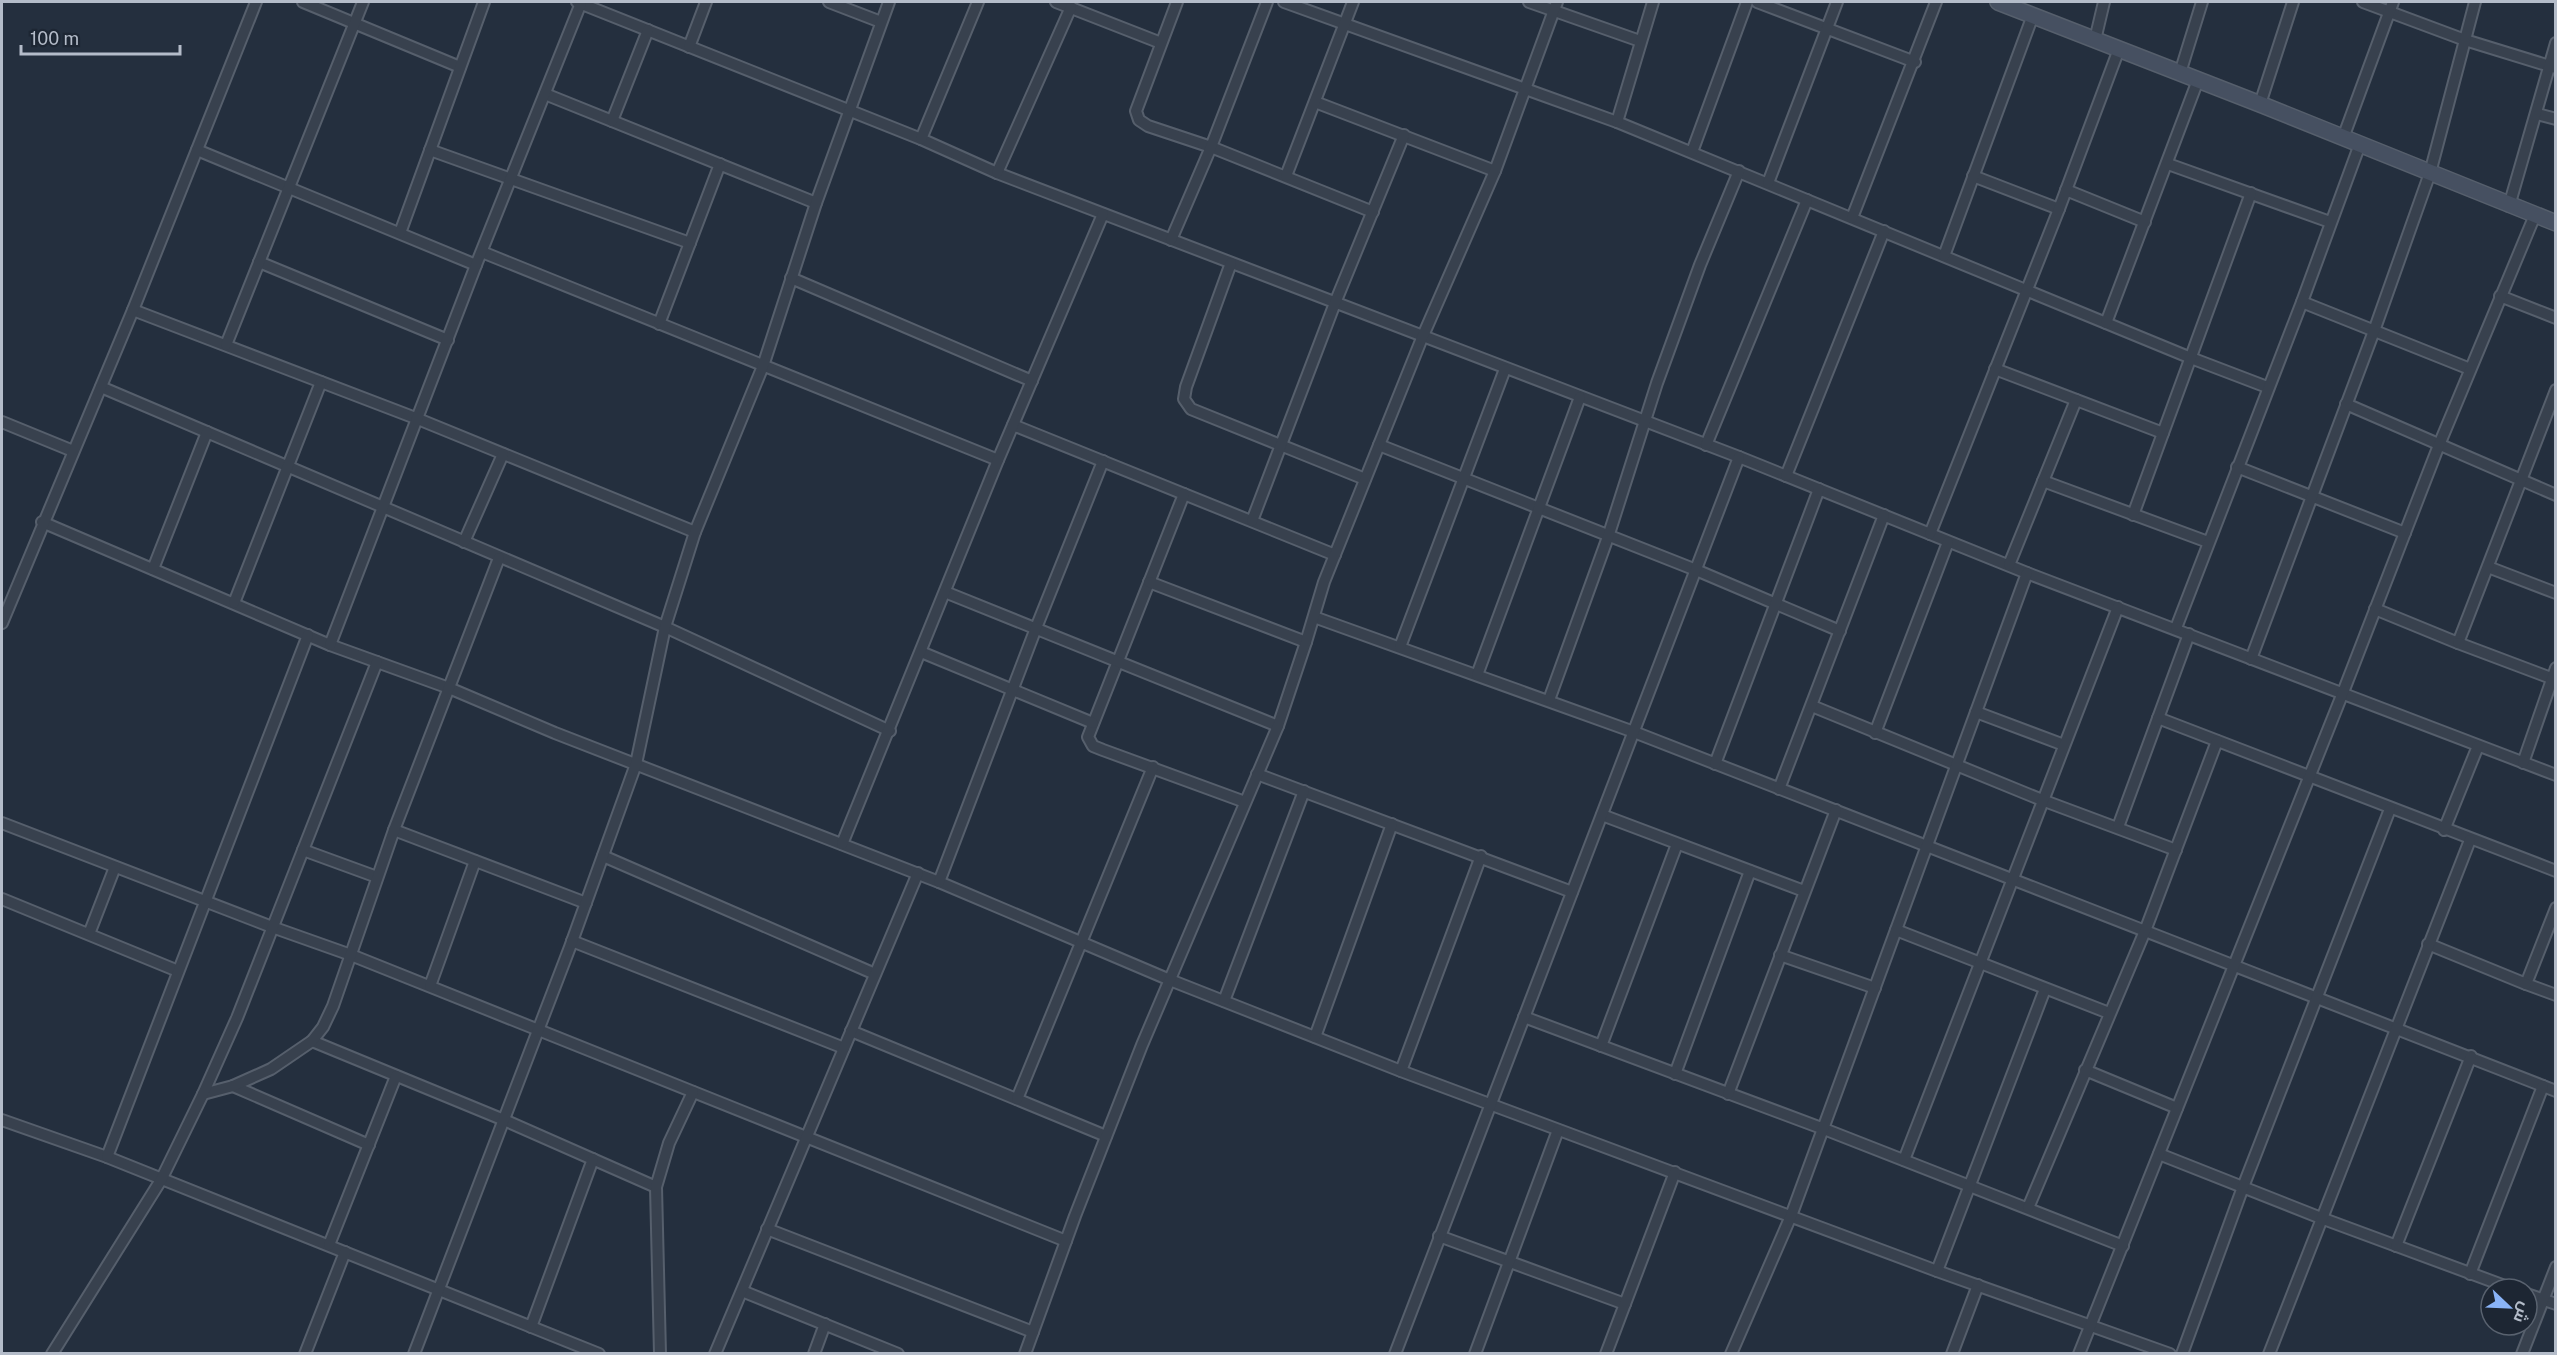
<svg xmlns="http://www.w3.org/2000/svg" width="2557" height="1355" font-family="'Public Sans',Cairo,sans-serif">
	<style>
		.lines { fill: none; stroke-linecap: round; stroke-linejoin: round }
		.street-casing { stroke: #565f6c; stroke-width: 14 }
		.secondary-casing { stroke: #565f6c; stroke-width: 18 }
		.street { stroke: #38414e; stroke-width: 10 }
		.secondary { stroke: #465061; stroke-width: 15 }
	</style>
	<rect width="100%" height="100%" fill="#242f3e"/>
	<g class="lines">
		<defs>
			<g id="street">
				<path d="M303,2L460,67"/>
				<path d="M577,2L921,139L997,173L1739,457L2027,573L2556,775"/>
				<path d="M829,2L881,22"/>
				<path d="M1056,2L1161,43"/>
				<path d="M1177,2L1136,111L1139,120L1148,126L1211,147L1373,212"/>
				<path d="M1284,2L1617,122L2191,358L2267,387"/>
				<path d="M1529,2L1640,41"/>
				<path d="M1757,2L1915,62"/>
				<path d="M2363,2L2465,40L2556,68"/>
				<path d="M2095,40L2104,2"/>
				<path d="M689,47L706,2"/>
				<path d="M2180,73L2202,2"/>
				<path d="M545,94L816,203"/>
				<path d="M1315,102L1495,171"/>
				<path d="M2260,104L2293,2"/>
				<path d="M2537,114L2556,119"/>
				<path d="M612,121L648,30"/>
				<path d="M1617,122L1653,2"/>
				<path d="M2343,138L2393,2"/>
				<path d="M921,139L978,2"/>
				<path d="M197,150L476,265"/>
				<path d="M430,150L690,243"/>
				<path d="M1692,152L1747,2"/>
				<path d="M2168,164L2330,222"/>
				<path d="M997,173L1071,7"/>
				<path d="M1286,176L1353,2"/>
				<path d="M1973,176L2059,209"/>
				<path d="M1768,183L1837,2"/>
				<path d="M2066,190L2145,222"/>
				<path d="M2509,206L2556,43"/>
				<path d="M1852,218L1936,2"/>
				<path d="M400,233L484,2"/>
				<path d="M1171,240L1211,147L1267,2"/>
				<path d="M482,252L998,460"/>
				<path d="M1944,256L2033,15"/>
				<path d="M259,262L448,340"/>
				<path d="M1231,263L1186,387L1184,399L1191,409L1365,479"/>
				<path d="M791,278L1032,381"/>
				<path d="M2500,296L2556,318"/>
				<path d="M2302,302L2470,369"/>
				<path d="M133,310L418,419L695,532"/>
				<path d="M2106,323L2198,80"/>
				<path d="M659,324L720,164"/>
				<path d="M226,345L363,2"/>
				<path d="M1995,369L2163,433"/>
				<path d="M101,387L665,627L890,731"/>
				<path d="M2346,404L2556,495"/>
				<path d="M2,422L73,451"/>
				<path d="M1013,425L1335,555"/>
				<path d="M1379,445L1696,570L1840,631"/>
				<path d="M1706,445L1807,200"/>
				<path d="M2237,467L2405,533"/>
				<path d="M1786,476L1884,231"/>
				<path d="M2043,481L2208,542"/>
				<path d="M1184,494L1088,737L1093,746L1103,750L1245,802"/>
				<path d="M2133,515L2251,193"/>
				<path d="M1252,521L1335,303L1404,135"/>
				<path d="M42,522L330,645L449,688L555,733L939,882L1170,980L1401,1071L1937,1271L2170,1354"/>
				<path d="M1930,534L2059,209L2119,49"/>
				<path d="M464,542L503,454"/>
				<path d="M2009,565L2076,400"/>
				<path d="M2488,567L2556,593"/>
				<path d="M153,569L207,432"/>
				<path d="M1149,582L1306,642"/>
				<path d="M945,592L1278,726"/>
				<path d="M234,603L321,382"/>
				<path d="M2375,609L2458,643L2556,390"/>
				<path d="M1314,617L1634,732L2556,1091"/>
				<path d="M2,623L133,310L256,2"/>
				<path d="M2176,628L2302,302L2360,144"/>
				<path d="M2458,643L2551,678"/>
				<path d="M330,645L476,265L581,3"/>
				<path d="M1400,647L1505,369"/>
				<path d="M921,652L1093,723"/>
				<path d="M2251,659L2374,331L2430,173L2475,2"/>
				<path d="M1477,675L1580,397"/>
				<path d="M1549,700L1608,537L1657,383L1700,265L1739,171"/>
				<path d="M1812,706L2042,800L2176,850"/>
				<path d="M1976,712L2064,745"/>
				<path d="M2158,718L2556,871"/>
				<path d="M1875,733L1948,542"/>
				<path d="M2523,763L2556,668"/>
				<path d="M1715,764L1819,489"/>
				<path d="M1257,774L1572,892"/>
				<path d="M1779,789L1884,515"/>
				<path d="M1602,815L1804,891"/>
				<path d="M2,823L272,927L351,955L1066,1241"/>
				<path d="M2118,827L2189,634"/>
				<path d="M394,830L586,903"/>
				<path d="M2444,830L2478,746"/>
				<path d="M842,844L998,460L1103,214"/>
				<path d="M303,850L377,877"/>
				<path d="M603,856L875,974"/>
				<path d="M939,882L1036,628L1103,461"/>
				<path d="M2,899L178,971"/>
				<path d="M2556,908L2526,984L2556,995"/>
				<path d="M1896,930L2109,1013"/>
				<path d="M89,934L115,867"/>
				<path d="M572,941L844,1048"/>
				<path d="M2428,944L2526,984"/>
				<path d="M1780,955L1875,988"/>
				<path d="M430,986L475,861"/>
				<path d="M1224,1001L1304,791"/>
				<path d="M1524,1017L1824,1129L2123,1246"/>
				<path d="M851,1031L1106,1136"/>
				<path d="M1315,1037L1392,824"/>
				<path d="M312,1041L504,1120L656,1187"/>
				<path d="M1601,1046L1677,844"/>
				<path d="M2085,1070L2177,1108"/>
				<path d="M1401,1071L1481,856"/>
				<path d="M1675,1074L1750,871"/>
				<path d="M233,1086L369,1145"/>
				<path d="M203,1094L233,1086L271,1069L312,1041L323,1027L333,1006L394,830L499,558"/>
				<path d="M1728,1094L1836,810"/>
				<path d="M1017,1099L1153,767"/>
				<path d="M2,1120L107,1157L599,1354"/>
				<path d="M2159,1154L2321,1218L2513,1289"/>
				<path d="M107,1157L308,635"/>
				<path d="M1904,1160L2118,607"/>
				<path d="M2028,1208L2145,931L2217,741"/>
				<path d="M767,1229L1033,1332"/>
				<path d="M1439,1236L1625,1304"/>
				<path d="M329,1245L396,1076"/>
				<path d="M2396,1246L2471,1056"/>
				<path d="M1937,1271L2045,989"/>
				<path d="M2470,1274L2543,1086"/>
				<path d="M742,1291L898,1354"/>
				<path d="M2527,1294L2556,1304"/>
				<path d="M531,1327L593,1159"/>
				<path d="M52,1354L161,1180L203,1094L237,1018L377,662"/>
				<path d="M305,1354L345,1252"/>
				<path d="M414,1354L570,947L636,764L665,627L695,532L763,366L816,203L889,2"/>
				<path d="M660,1354L656,1187L669,1143L693,1092"/>
				<path d="M715,1354L918,873"/>
				<path d="M814,1354L825,1324"/>
				<path d="M1025,1354L1075,1216L1142,1045L1278,726L1306,642L1324,582L1422,338L1495,171L1557,2"/>
				<path d="M1395,1354L1739,457"/>
				<path d="M1475,1354L1558,1130"/>
				<path d="M1606,1354L1675,1172"/>
				<path d="M1731,1354L1791,1216L2027,573"/>
				<path d="M1952,1354L1978,1285"/>
				<path d="M2079,1354L2342,695L2439,445L2535,215"/>
				<path d="M2182,1354L2243,1187L2390,809"/>
				<path d="M2269,1354L2470,840"/>
				<path d="M2522,1354L2556,1267"/>
			</g>
			<path id="secondary" d="M1998,2L2260,104L2556,223"/>
		</defs>
		<!-- street casing -->
		<use href="#street" class="street-casing"/>
		<!-- secondary casing -->
		<use href="#secondary" class="secondary-casing"/>
		<!-- street -->
		<use href="#street" class="street"/>
		<!-- secondary -->
		<use href="#secondary" class="secondary"/>
	</g>
	<!-- border -->
	<rect width="2557" height="1355" fill="none" stroke="#b4bcc9" stroke-width="6"/>
	<!-- north arrow -->
	<g transform="translate(2509 1307) rotate(113)"><circle r="28" fill="#1d2633" stroke="#59626f" stroke-width="1.5"/>
	<path d="M0-4.5L10 22L0 15L-10 22Z" fill="#8ab4f8"/>
	<text y="-9" font-size="16" font-weight="bold" text-anchor="middle" fill="#b4bcc9">ش</text>
	</g>
	<!-- scale -->
	<path d="M21 45v9h159v-9" fill="none" stroke="#b4bcc9" stroke-width="3"/>
	<text x="30" y="45" font-size="18" fill="#b4bcc9" stroke="#1d2633" stroke-width="4.5" paint-order="stroke">100 m</text>
</svg>
